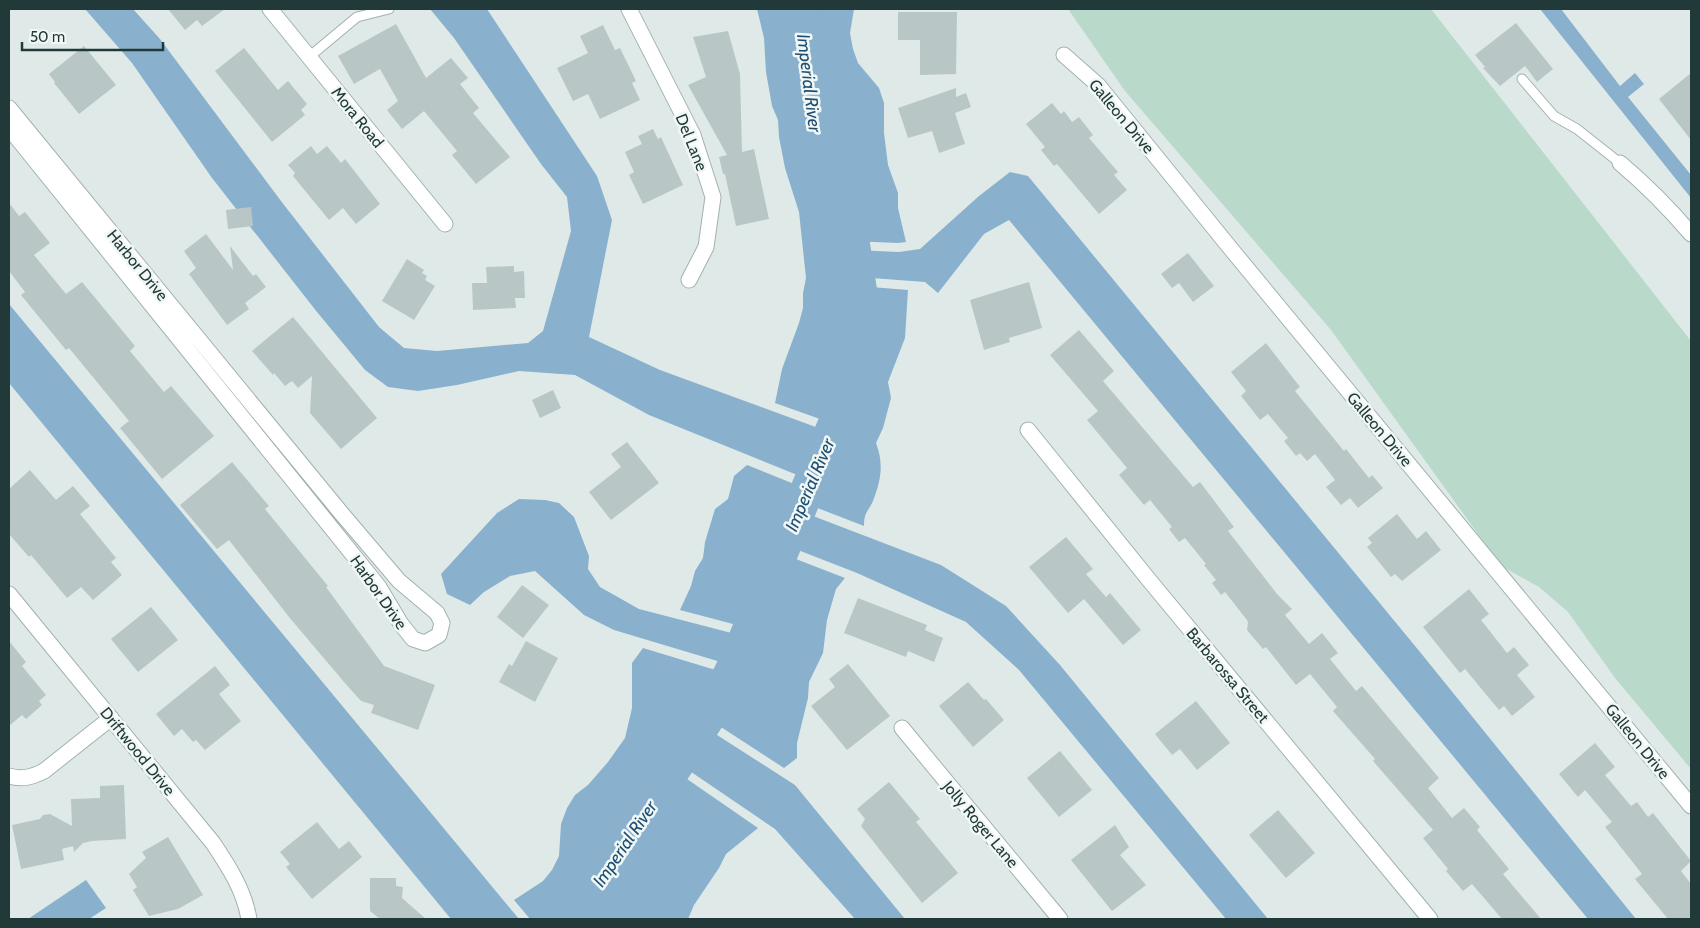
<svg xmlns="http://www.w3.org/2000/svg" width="1700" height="928" font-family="Cabin,sans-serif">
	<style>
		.green { fill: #b9dacb }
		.water { fill: #89b1cd }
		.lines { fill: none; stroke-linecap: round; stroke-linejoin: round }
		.river { stroke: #89b1cd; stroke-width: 34 }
		.building { fill: #b8c7c5 }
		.lane-casing { stroke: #a2b1b0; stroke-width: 11 }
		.street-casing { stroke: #a2b1b0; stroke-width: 17 }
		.lane { stroke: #fff; stroke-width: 9 }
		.street { stroke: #fff; stroke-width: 15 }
		.labels { text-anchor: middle; stroke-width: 5; stroke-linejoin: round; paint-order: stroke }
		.street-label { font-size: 16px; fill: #213939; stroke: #f0f7f5 }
		.water-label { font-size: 18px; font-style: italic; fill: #1e4f72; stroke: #f0f7f5 }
	</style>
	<rect width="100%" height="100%" fill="#dfeae8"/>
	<!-- green -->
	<path class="green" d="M1068,9H1431L1691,341V769L1615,678L1568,612L1539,587L1501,566L1331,330L1125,91Z"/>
	<!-- water -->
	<g class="water">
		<path d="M85,9H133L160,39L281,201L379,327L404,348L437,351L528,343L543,331L571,231L567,197L541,164L454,38L430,9H487L597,176L612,220L589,337L660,370L832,433L812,481L649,415L575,375L519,371L457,385L418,391L388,387L365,370L317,312L212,178L132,63Z"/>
		<path d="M757,9H791L798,18L806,22C813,20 814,16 816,9H854L850,33L853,49L858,63L879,88L884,103V133L888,165L898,193V208L906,242L898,243L850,241L846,244C844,256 846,282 859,286L908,290L905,338L888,382L891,398L883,428L876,443C884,464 881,480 873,501C868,512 864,512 864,526L802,502H797L791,507L777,541V547L783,554L845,578L836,589L827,620L823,653L809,682L808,698L797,743V758L784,768L707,718L702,717L695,720L671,757L669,763L674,770L758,828L726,854L719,868L694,905L688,919H530L514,900L543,881L552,870L559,856L561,824L567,808L575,795L588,785L608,762L625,738L632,708V663L643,648L732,675C746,674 750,652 755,641C755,634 753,632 748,628L680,610L691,586L695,571L703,558L705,542L715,509L728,499L734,476L747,465L809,490H815L820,485L840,437L839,428L834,424L775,403L782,369L799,323L803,308V293L806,278L799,212L785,168L779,137L778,120L772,106L766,72L764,38Z"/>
		<path d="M1540,9H1561L1620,86L1635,73L1644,84L1628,97L1691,175V198Z"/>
		<path d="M1010,172L1028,176L1420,652L1636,919H1588L1009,220L984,234L938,293L925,282L858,277L854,250L899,252L920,249L979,196Z"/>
		<path d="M9,304L519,919H451L9,383Z"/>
		<path d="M519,499L545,500L559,503L574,517L589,556L588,569L600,587L639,609L747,637L734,666L614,630L584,615L535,571L510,576L484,592L470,605L447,594L441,574L497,513Z"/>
		<path d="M800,511L941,565L1006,606L1060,665L1268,919H1226L1019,670L966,622L857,573L785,545Z"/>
		<path d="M703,726L795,785L905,919H855L775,829L678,763Z"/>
		<path d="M86,880L106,908L89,919H28Z"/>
	</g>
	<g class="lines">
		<!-- river -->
		<g class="river">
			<path d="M805,67L800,29L806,9"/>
			<path d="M840,197L849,218L863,310L858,333"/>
			<path d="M648,808L711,713L734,666L836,421L847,379"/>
		</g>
	</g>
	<!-- building -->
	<g class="building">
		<path d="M168,9H225L202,26L197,20L185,30Z"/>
		<path d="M898,12H957L956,74L920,75V40H898Z"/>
		<path d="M1516,23L1553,69L1537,82L1525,66L1500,86L1483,68L1485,67L1475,55Z"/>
		<path d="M396,24L426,78L451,58L468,78L460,84L479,108L473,113L510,157L476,184L452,155L457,151L424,111L402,129L387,110L398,101L380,69L354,84L338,56Z"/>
		<path d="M603,25L615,50L620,48L636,81L632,83L640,100L600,119L588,94L573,101L557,68L588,53L580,36Z"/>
		<path d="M728,31L740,74L742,152L754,149L769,219L736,226L725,174H723L719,157L727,155L688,85L706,77L693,37Z"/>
		<path d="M84,46L116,85L79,114L54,83L55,82L49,74Z"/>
		<path d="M244,48L278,90L288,81L307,104L301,110L305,115L272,142L215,71Z"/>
		<path d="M1691,73V140L1659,99Z"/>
		<path d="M956,88V97L966,93L971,107L955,113L965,144L939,153L932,131L908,138L898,108Z"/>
		<path d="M1052,103L1061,114L1064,111L1072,122L1079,117L1093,135L1089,138L1118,172L1114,175L1127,190L1099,214L1057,164L1054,166L1041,150L1045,147L1026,124Z"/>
		<path d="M653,129L658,139L661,137L683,185L643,204L629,175L634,172L625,152L642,144L638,136Z"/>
		<path d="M311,146L317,154L327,146L341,163L345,159L380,204L356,224L343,208L329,220L293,176L295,173L288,165Z"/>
		<path d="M9,203L19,216L25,212L50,243L34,255L66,294L82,282L135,346L130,351L164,392L171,386L214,436L162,479L120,428L129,421L69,348L66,350L21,295L25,292L9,271Z"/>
		<path d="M251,207L253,226L228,229L226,210Z"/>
		<path d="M206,234L233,270L230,246L253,276L256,274L266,287L245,303L249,309L227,325L189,274L196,268L184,251Z"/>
		<path d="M1188,253L1214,286L1193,302L1179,283L1172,288L1161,274Z"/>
		<path d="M407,259L424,270L422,273L427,276L425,280L435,286L414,320L382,301Z"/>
		<path d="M514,266V272L524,271L525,298H515L516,308L473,310L472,283H487L486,267Z"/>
		<path d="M1029,282L1042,328L1009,338L1010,342L984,350L970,300Z"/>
		<path d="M293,317L377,418L341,449L310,413L312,376L298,388L292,381L285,386L274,373L273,375L252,351Z"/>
		<path d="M1079,330L1114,371L1103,381L1193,487L1200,482L1234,527L1228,531L1277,594L1292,609L1285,615L1309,644L1322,633L1338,653L1330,659L1356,691L1362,686L1439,778L1428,788L1452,818L1464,808L1480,827L1477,830L1509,869L1503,874L1541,919H1502L1472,884L1463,891L1446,871L1448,869L1423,838L1433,830L1373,761L1375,759L1333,711L1337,707L1310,674L1296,685L1266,647L1263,649L1247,630L1248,623L1247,620L1225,592L1221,595L1212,583L1216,580L1204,565L1206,564L1185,538L1179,542L1169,529L1172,527L1150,500L1144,505L1119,475L1127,468L1087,420L1098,411L1050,355Z"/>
		<path d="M1266,343L1300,387L1295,391L1344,451L1346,449L1369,478L1372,475L1383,488L1358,508L1350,498L1341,505L1326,487L1335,480L1315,454L1307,461L1300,453L1296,456L1284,441L1288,438L1268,414L1260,420L1241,396L1246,391L1231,372Z"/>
		<path d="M553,390L561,408L540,418L532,400Z"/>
		<path d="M627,442L659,483L611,520L589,492L621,467L611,454Z"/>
		<path d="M232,462L269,506L265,509L328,586L326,587L384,666L435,685L418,730L371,713L374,705L361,701L344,682L289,617L229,540L217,549L180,505Z"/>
		<path d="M30,470L56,500L73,486L90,506L80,514L116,558L111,562L122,575L93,600L81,587L67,598L31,555L29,557L9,534V489Z"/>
		<path d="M1397,514L1417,539L1426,531L1441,550L1402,581L1395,574L1391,577L1367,547L1372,543L1368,538Z"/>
		<path d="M1066,537L1093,569L1086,574L1106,597L1110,593L1141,630L1123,645L1084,599L1068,613L1029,567Z"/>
		<path d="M522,585L549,605L523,638L497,617Z"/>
		<path d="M1469,589L1489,614L1481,620L1507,653L1514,647L1529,665L1517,675L1535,697L1512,716L1504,706L1499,710L1465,669L1460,673L1423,627Z"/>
		<path d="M858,598L927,625L925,630L943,638L934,662L908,651L906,657L844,633Z"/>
		<path d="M151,607L178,640L138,672L111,639Z"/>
		<path d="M9,641L26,662L22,666L46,695L39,701L42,705L26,719L22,715L9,726Z"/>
		<path d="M526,641L558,658L535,702L499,682L509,664L512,666Z"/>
		<path d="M848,664L890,716L847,750L811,706L835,687L829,679Z"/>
		<path d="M215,666L230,685L219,694L241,721L205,750L196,740L193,742L182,729L174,736L156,714Z"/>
		<path d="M968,682L984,700L986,699L1004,720L973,747L939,706Z"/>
		<path d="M1196,701L1230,743L1197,770L1180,749L1172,755L1155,734Z"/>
		<path d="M1595,743L1615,767L1605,775L1631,806L1637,802L1648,817L1653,813L1691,861L1681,871L1691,884V919H1668L1635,879L1642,874L1605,827L1612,822L1585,790L1578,797L1559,774Z"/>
		<path d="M1060,751L1092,790L1059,817L1027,778Z"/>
		<path d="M889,782L920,819L916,822L958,873L922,903L861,826L865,819L857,809Z"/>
		<path d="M124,785L126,839L92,841L83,843L74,852L73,846L62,849L64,860L21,869L12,825L40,819L43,815L50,814L72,826L71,799L100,798V786Z"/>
		<path d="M1278,810L1315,853L1286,878L1249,835Z"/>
		<path d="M317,822L339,849L349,841L362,857L312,899L286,867L290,864L280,852Z"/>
		<path d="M1115,825L1129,847L1120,855L1146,885L1112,911L1071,860Z"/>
		<path d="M168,837L203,895L178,909L149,916L133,890L137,887L129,874L146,858L142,852Z"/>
		<path d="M370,878H396V886L403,887L402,898L426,919H380L370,911Z"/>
	</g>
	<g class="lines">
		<defs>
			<g id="lane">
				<path d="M309,57L357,17L389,9"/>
				<path d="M1522,79L1554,116L1577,129L1620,163"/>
			</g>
			<g id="street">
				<path d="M270,9L445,224"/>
				<path d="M629,9L693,135L713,197L706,247L689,280"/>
				<path d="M1064,55L1098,85L1231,249L1691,806"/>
				<path d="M9,108L342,514L399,581L437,613L442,623L439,635L425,643L413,639L401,624L379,587L9,128"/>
				<path d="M1620,163C1646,185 1669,208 1691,234"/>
				<path d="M1028,430L1149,580L1430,919"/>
				<path d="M9,594L213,843C229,867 244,890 249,919"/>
				<path d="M902,728L1060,919"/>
				<path d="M9,776C22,780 32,777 44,771L111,718"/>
			</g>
		</defs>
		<!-- lane casing -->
		<use href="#lane" class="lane-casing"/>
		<!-- street casing -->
		<use href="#street" class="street-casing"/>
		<!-- lane -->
		<use href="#lane" class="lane"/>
		<!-- street -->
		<use href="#street" class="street"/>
	</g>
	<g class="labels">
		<!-- street labels -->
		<g class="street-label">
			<text transform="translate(1122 116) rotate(50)" y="6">Galleon Drive</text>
			<text transform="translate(358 117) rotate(51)" y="6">Mora Road</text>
			<text transform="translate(692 142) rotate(68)" y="6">Del Lane</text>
			<text transform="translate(138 265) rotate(51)" y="6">Harbor Drive</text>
			<text transform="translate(1380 429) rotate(50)" y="6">Galleon Drive</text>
			<text transform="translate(379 592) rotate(55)" y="6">Harbor Drive</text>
			<text transform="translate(1228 675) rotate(50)" y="6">Barbarossa Street</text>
			<text transform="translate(1638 741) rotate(51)" y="6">Galleon Drive</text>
			<text transform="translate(138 751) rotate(51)" y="6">Driftwood Drive</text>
			<text transform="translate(981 824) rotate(50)" y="6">Jolly Roger Lane</text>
		</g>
		<!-- water labels -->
		<g class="water-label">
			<text transform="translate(809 83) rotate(83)" y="6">Imperial River</text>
			<text transform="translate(810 485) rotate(-67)" y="6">Imperial River</text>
			<text transform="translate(625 844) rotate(-56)" y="6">Imperial River</text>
		</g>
	</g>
	<!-- border -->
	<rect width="1700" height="928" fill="none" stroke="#213939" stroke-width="20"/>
	<!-- scale -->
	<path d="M22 42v8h141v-8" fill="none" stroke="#213939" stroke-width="2.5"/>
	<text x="30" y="42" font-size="15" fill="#213939" stroke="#f0f7f5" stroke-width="4" paint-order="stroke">50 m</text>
</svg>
